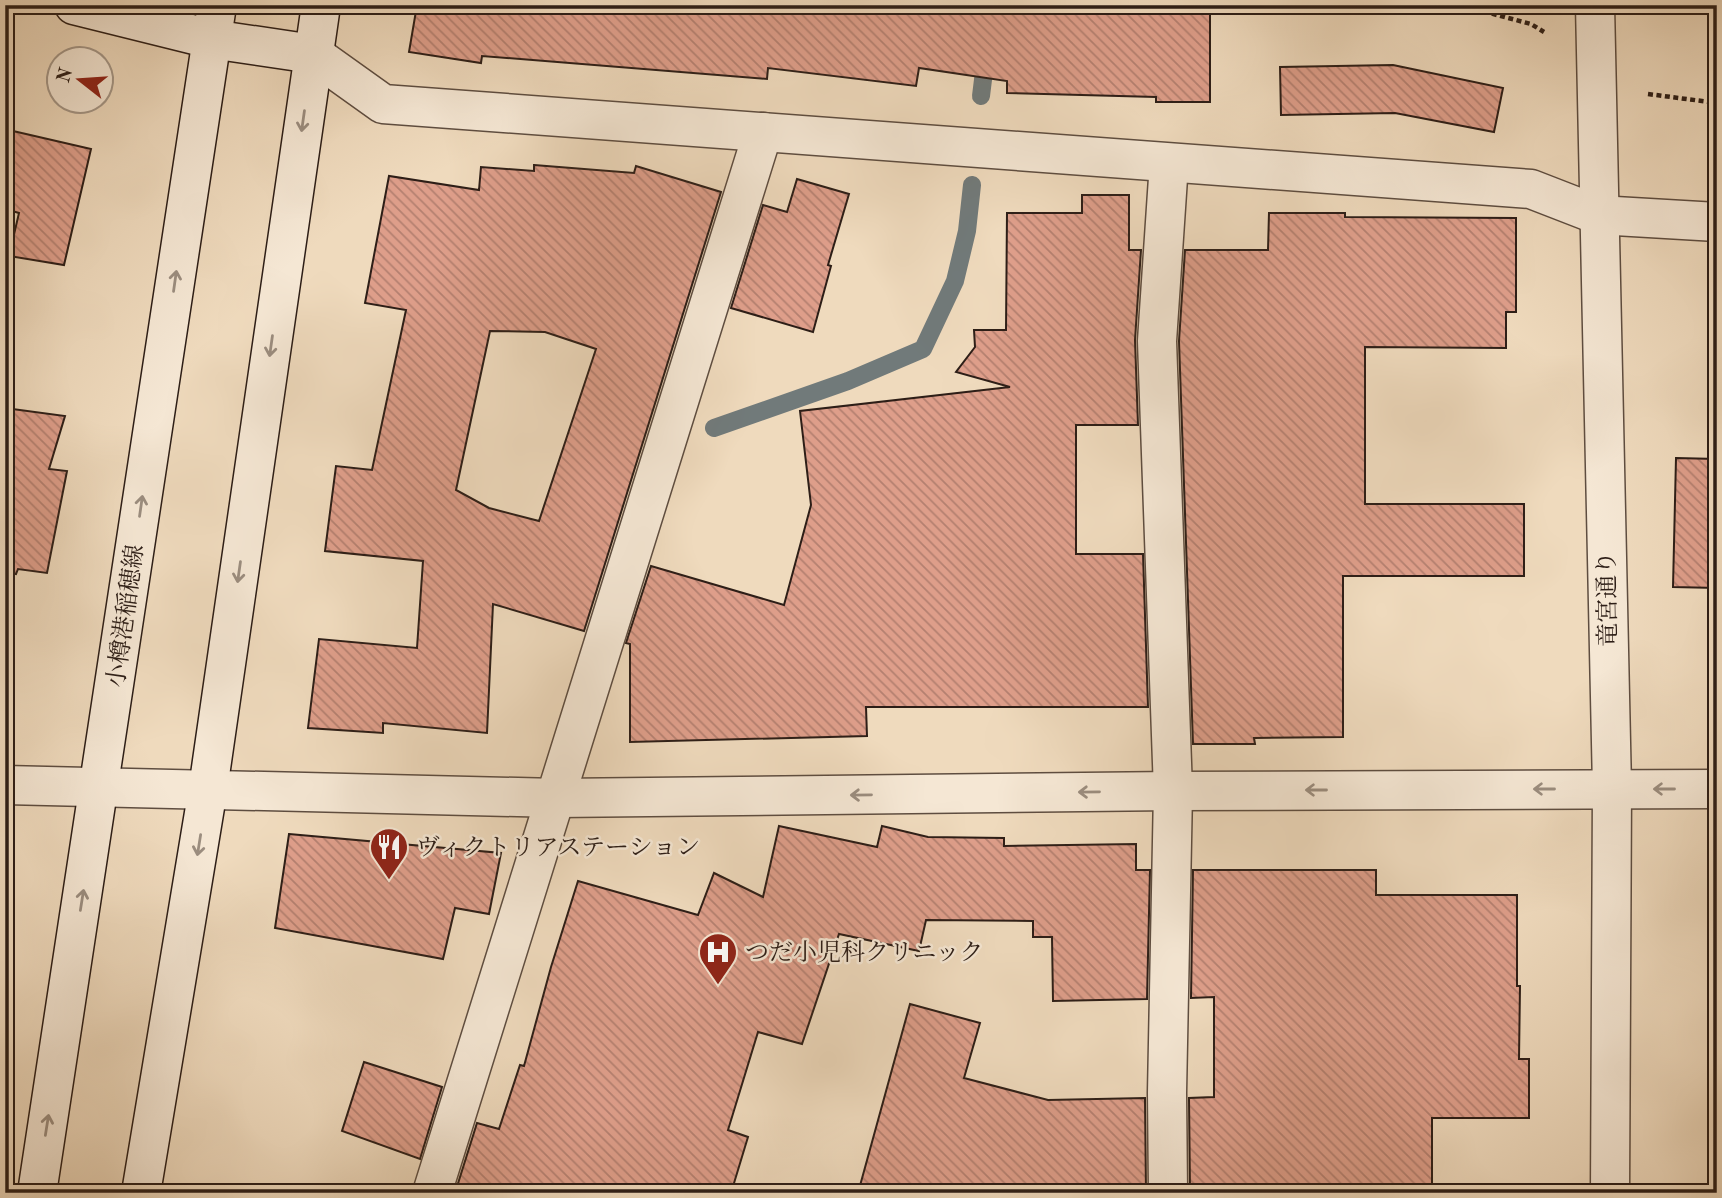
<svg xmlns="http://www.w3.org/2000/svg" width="1722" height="1198" font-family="'Old Standard TT','Noto Serif JP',serif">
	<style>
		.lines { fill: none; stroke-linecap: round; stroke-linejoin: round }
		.stream { stroke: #717a7a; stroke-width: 18 }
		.building { fill: url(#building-back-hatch); stroke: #2d1e17; stroke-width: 2; fill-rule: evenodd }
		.minor-casing { stroke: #5e4d40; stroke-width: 41 }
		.tertiary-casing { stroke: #5e4d40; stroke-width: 41 }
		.secondary-casing { stroke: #2d1e17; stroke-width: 41 }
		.path { stroke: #2d1e17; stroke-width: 4.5; stroke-dasharray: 5 3.5; stroke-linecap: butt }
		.minor { stroke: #f5e7d4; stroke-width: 38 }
		.tertiary { stroke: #f5e7d4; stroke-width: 38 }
		.secondary { stroke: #f5e7d4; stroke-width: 38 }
		.oneway { stroke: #9b8d7f }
		.labels { text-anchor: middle; stroke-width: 5; stroke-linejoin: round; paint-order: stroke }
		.street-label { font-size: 24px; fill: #2d1e17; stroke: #f5e7d4 }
		.poi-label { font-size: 24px; fill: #2d1e17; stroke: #f5e7d4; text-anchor: start }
	</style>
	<defs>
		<pattern id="building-back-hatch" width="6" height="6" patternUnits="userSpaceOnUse" patternTransform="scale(1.75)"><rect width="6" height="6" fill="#de9e8a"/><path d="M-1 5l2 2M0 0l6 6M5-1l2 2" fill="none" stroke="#b48070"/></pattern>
	</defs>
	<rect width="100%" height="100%" fill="#efdabd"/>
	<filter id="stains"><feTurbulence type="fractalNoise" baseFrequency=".00286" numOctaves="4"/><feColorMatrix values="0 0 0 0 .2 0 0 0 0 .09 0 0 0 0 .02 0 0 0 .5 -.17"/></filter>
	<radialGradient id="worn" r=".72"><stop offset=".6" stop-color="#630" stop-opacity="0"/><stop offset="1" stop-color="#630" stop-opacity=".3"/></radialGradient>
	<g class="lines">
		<!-- stream -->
		<g class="stream">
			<path d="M981,96L986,55"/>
			<path d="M714,428L848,381L923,349L955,281L967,231L972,185"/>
		</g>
	</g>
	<!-- building -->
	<g class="building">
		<path d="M417,5H1147V9L1210,8V102H1156V97L1007,93V81L919,68L916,86L768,68L767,79L482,56L481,63L409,52Z"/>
		<path d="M1393,65L1503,88L1494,132L1395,113L1281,115L1280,67Z"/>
		<path d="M13,131L91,149L64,265L9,256L19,213L5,209V160Z"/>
		<path d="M534,165L634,173L636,166L721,192L584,631L493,604L487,733L383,723V733L308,728L319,639L417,648L423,561L325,551L336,466L372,470L406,310L365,303L389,176L479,190L481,167L534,171ZM490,331L545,332L596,349L539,521L489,508L456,490Z"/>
		<path d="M797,179L849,194L828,265L831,266L813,332L731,308L763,205L787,212Z"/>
		<path d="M1082,195H1129V250H1141L1135,340L1138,425H1076V554H1143L1148,707H866L867,736L630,742V644L626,643L651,566L784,605L811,505L800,411L1010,387L956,372L975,347L974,330H1006L1007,213H1082Z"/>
		<path d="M1269,213H1345V217L1516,218V312H1506V348L1365,347V504H1524V576H1343V737L1254,738L1255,744H1193L1179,341L1185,250H1268Z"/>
		<path d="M5,408L65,416L49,469L67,471L47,573L18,569L16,574L5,572Z"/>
		<path d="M1676,458L1717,459V588L1673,587Z"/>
		<path d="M779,826L877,847L882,826L928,837L1004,838V846L1136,844V870H1150L1147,999L1053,1001L1052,937H1033V921L926,920L919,951L839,934L802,1044L758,1032L728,1130L748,1137L731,1193H455L477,1123L499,1129L520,1065L524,1066L551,967L578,881L698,915L714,873L763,897Z"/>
		<path d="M289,834L501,853L489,914L455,908L443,959L275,928Z"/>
		<path d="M1193,870H1376V895H1517V986H1520L1519,1059H1529V1118H1432V1187H1308V1193H1190L1189,1098L1214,1097V997L1191,998Z"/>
		<path d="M910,1004L980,1023L964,1078L1048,1100L1145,1098L1146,1193H858Z"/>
		<path d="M364,1062L442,1087L420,1159L342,1131Z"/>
	</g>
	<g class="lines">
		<defs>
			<g id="minor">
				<path d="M313,54L383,104L1531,189L1598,215L1717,222"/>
				<path d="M5,785L557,798L1173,791L1717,789"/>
				<path d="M432,1193L763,132"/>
				<path d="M1168,1193L1167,1093L1173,791L1157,341L1169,163"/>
			</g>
			<path id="tertiary" d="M1595,5L1612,788L1610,1193"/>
			<g id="secondary">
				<path d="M74,5L211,39L313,54"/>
				<path d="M37,1193L217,5"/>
				<path d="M141,1193L208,789L321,5"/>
			</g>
		</defs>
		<!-- minor casing -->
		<use href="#minor" class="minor-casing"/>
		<!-- tertiary casing -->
		<use href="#tertiary" class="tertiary-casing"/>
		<!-- secondary casing -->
		<use href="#secondary" class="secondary-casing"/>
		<!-- path -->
		<g class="path">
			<path d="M1459,5L1531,24L1544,32"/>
			<path d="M1648,94L1717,103"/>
		</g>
		<!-- minor -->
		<use href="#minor" class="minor"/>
		<!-- tertiary -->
		<use href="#tertiary" class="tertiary"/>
		<!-- secondary -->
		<use href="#secondary" class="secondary"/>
	</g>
	<!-- one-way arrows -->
	<defs><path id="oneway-shaft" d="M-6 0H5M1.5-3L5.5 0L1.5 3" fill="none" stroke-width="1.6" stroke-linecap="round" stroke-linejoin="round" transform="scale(1.75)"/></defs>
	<g class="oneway">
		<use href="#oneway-shaft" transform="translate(303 121) rotate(98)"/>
		<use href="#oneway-shaft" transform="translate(175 281) rotate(-82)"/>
		<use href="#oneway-shaft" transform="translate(271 346) rotate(98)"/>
		<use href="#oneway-shaft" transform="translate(141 506) rotate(-82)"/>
		<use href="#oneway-shaft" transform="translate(239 572) rotate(98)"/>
		<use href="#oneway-shaft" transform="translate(1544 789) rotate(180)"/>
		<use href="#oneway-shaft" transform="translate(1664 789) rotate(-180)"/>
		<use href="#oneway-shaft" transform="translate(1316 790) rotate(180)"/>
		<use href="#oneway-shaft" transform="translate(1089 792) rotate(179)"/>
		<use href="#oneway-shaft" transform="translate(861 795) rotate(179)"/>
		<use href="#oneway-shaft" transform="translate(199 845) rotate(99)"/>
		<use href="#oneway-shaft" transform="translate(82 900) rotate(-81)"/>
		<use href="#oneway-shaft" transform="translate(47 1125) rotate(-81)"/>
	</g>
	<!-- icons -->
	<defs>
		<symbol id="restaurant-pin" viewBox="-11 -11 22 30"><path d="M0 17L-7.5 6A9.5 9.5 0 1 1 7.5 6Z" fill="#8f2418" stroke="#f5e7d4"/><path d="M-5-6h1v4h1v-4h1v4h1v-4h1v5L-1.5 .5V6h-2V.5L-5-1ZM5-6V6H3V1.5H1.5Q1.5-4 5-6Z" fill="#fff"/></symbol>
		<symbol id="hospital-pin" viewBox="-11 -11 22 30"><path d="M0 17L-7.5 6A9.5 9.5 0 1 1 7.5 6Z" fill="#8f2418" stroke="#f5e7d4"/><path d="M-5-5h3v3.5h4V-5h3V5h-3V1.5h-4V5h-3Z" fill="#fff"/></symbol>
	</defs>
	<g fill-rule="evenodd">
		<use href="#restaurant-pin" x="367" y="825" width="44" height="60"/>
		<use href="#hospital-pin" x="696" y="930" width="44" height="60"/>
	</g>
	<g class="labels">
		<!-- street labels -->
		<g class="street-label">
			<text transform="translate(1607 599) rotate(-91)" y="8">竜宮通り</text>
			<text transform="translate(125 616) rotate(-82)" y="8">小樽港稲穂線</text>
		</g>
		<!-- poi labels -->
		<g class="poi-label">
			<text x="416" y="855">ヴィクトリアステーション</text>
			<text x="745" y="960">つだ小児科クリニック</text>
		</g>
	</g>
	<!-- margin -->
	<rect width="1722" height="1198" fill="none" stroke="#efdabd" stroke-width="28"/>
	<rect x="7" y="7" width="1708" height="1184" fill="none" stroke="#2d1e17" stroke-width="3.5"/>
	<rect x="14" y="14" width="1694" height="1170" fill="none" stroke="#2d1e17" stroke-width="2"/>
	<!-- north arrow -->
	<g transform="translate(80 80) rotate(287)"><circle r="33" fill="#f5e7d4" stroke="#a59788" stroke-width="2"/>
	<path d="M0-5L12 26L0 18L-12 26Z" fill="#8f2418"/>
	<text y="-10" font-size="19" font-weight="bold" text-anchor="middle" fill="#2d1e17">N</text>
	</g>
	<rect width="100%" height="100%" filter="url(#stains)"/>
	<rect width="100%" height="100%" fill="url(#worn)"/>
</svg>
